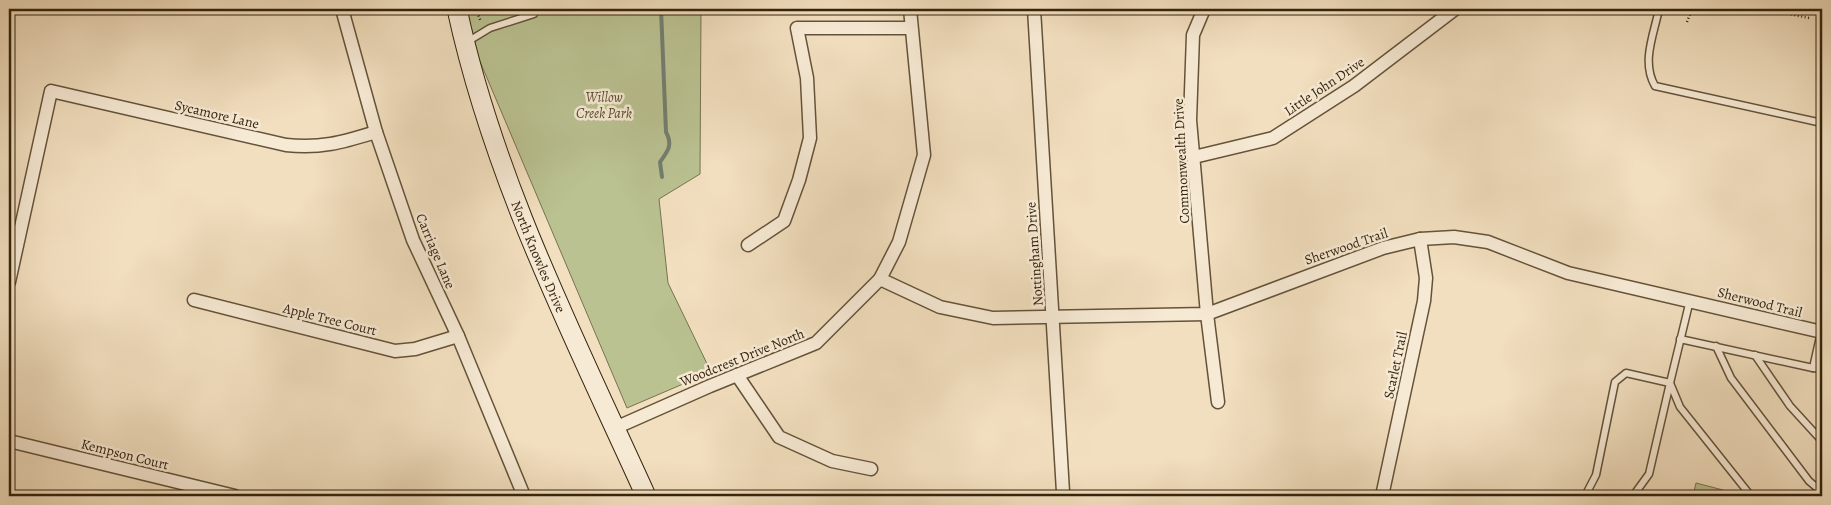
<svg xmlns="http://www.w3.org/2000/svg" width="1831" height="505" font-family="Alegreya,serif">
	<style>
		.green { fill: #bac292; stroke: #77734f }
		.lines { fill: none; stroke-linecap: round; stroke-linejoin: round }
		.stream { stroke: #727f70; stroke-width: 4 }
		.lane-casing { stroke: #645339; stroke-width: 9 }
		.street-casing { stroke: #645339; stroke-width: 15 }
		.secondary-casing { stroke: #34240c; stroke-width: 21 }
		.path { stroke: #34240c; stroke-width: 2.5; stroke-dasharray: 1 2.5; stroke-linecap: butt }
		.lane { stroke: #f7ead5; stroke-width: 6 }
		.street { stroke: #f7ead5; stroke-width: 12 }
		.secondary { stroke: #f7ead5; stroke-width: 19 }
		.labels { text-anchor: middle; stroke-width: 5; stroke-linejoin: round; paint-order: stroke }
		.street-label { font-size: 14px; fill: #34240c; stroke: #f7ead5 }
		.park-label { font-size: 14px; font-style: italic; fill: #564c2e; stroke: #f7ead5 }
	</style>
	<rect width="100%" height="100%" fill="#f2dfbf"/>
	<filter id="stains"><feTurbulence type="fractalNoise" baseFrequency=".004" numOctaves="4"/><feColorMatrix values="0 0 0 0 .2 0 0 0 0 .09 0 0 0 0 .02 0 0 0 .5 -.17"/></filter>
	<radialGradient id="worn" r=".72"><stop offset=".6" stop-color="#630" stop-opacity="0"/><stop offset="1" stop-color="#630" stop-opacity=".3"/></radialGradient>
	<!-- green -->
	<g class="green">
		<path d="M465,9H701L700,174L659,199L668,283L711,372L627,408L476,52Z"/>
		<path d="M1696,483L1723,490L1729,496H1693Z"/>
	</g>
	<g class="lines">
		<!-- stream -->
		<path class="stream" d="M661,9L666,132C673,145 668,151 660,162L662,177"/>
		<defs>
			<g id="lane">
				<path d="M1659,9C1654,34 1641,62 1655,86L1822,123"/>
				<path d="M467,42L490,28L534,14"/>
				<path d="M1821,332L1813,368L1822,369"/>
				<path d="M1680,339L1813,368"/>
				<path d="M1716,346L1731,378L1809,481L1822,492"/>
				<path d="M1755,355L1790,406L1822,441"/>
				<path d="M1670,383L1680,407L1751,496"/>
				<path d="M1585,496L1596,475L1615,382L1626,373L1670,383L1690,300"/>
				<path d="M1633,496L1649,474L1670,383"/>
			</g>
			<g id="street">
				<path d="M342,9L376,132L413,240L458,336L524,496"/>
				<path d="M1034,9L1063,492L1065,496"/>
				<path d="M1204,9L1193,35L1190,120L1207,314L1218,402"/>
				<path d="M1194,157L1273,138L1354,86L1455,9"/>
				<path d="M748,245L784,221L799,180L810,138L807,78L797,28H911"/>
				<path d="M880,279L940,307L993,318L1207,314L1383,248L1420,239L1454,237L1488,242L1568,273L1822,332"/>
				<path d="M9,282L51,91L286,145C321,149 343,142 376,132"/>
				<path d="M194,300L395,351L415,349L458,336"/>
				<path d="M737,375L779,437L832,461L871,469"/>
				<path d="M615,428L710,386L816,343L880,279L899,242L924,155L910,9"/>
				<path d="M9,441L235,496"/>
				<path d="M1382,496L1424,301L1426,278L1420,239"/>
			</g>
			<g id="secondary">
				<path id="s1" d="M457,9C494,181 574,337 646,496"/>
			</g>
		</defs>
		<!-- lane casing -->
		<use href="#lane" class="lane-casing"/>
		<!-- street casing -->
		<use href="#street" class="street-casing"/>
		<!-- secondary casing -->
		<use href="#secondary" class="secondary-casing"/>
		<!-- path -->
		<g class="path">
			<path d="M476,9L481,22"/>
			<path d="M1790,9L1789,14L1809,18"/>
			<path d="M1687,22L1692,9"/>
		</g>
		<!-- lane -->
		<use href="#lane" class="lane"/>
		<!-- street -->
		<use href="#street" class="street"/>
		<!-- secondary -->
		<use href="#secondary" class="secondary"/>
	</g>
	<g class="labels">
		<!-- street labels -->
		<g class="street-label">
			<text transform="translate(1324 86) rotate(-34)" y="5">Little John Drive</text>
			<text transform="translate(217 114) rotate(13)" y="5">Sycamore Lane</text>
			<text transform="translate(1181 161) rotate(-93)" y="5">Commonwealth Drive</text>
			<text transform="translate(1346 246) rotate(-19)" y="5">Sherwood Trail</text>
			<text transform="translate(436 251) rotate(67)" y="5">Carriage Lane</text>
			<text transform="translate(1034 254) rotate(-94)" y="5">Nottingham Drive</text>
			<text dy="5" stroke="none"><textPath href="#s1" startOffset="261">North Knowles Drive</textPath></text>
			<text transform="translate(1760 302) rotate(14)" y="5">Sherwood Trail</text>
			<text transform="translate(330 319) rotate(14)" y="5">Apple Tree Court</text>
			<text transform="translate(742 357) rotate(-22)" y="5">Woodcrest Drive North</text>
			<text transform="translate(1395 365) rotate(-78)" y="5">Scarlet Trail</text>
			<text transform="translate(125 454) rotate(14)" y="5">Kempson Court</text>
		</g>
		<!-- park labels -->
		<g class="park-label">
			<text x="604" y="102">Willow<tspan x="604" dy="16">Creek Park</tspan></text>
		</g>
	</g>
	<!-- margin -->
	<rect width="1831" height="505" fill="none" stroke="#f2dfbf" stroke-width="30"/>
	<rect x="10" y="10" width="1811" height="485" fill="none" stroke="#34240c" stroke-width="2.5"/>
	<rect x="15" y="15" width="1801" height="475" fill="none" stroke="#34240c"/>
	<rect width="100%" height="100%" filter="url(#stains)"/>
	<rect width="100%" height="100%" fill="url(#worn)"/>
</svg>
